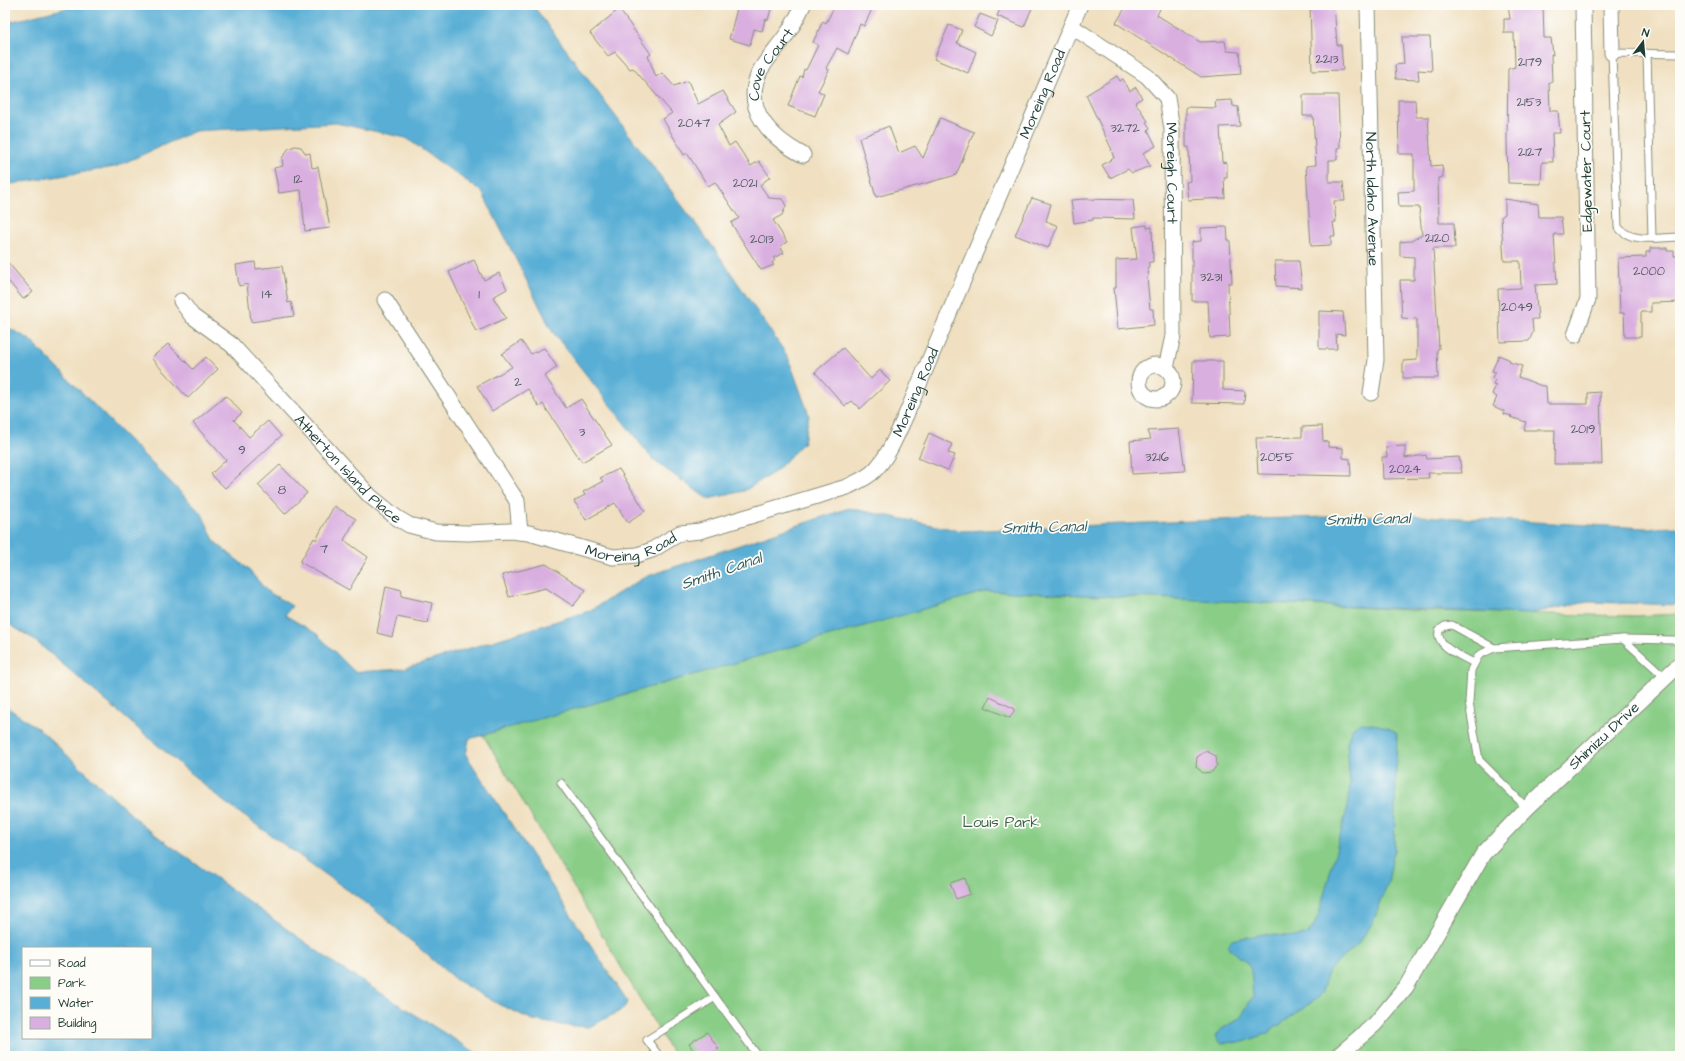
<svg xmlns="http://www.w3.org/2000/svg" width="1685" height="1061" font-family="'Architects Daughter',sans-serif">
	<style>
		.green { fill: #89cd87; stroke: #54855e }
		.water { fill: #59aed5; stroke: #3c7684; fill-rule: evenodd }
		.building { fill: #d9afe0 }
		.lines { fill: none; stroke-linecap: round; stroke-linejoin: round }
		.service-casing { stroke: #888e7a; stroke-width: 9 }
		.minor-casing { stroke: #888e7a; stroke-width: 17 }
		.service { stroke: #fff; stroke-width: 7 }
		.minor { stroke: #fff; stroke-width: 15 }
		.labels { text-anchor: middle; stroke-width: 3.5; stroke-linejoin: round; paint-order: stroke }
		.number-label { font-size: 13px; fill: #4e5a5f }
		.street-label { font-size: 15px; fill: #1f3d34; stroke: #fdfcf7 }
		.park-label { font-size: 15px; fill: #3a6149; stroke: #fdfcf7 }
		.water-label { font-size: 16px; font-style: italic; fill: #305f64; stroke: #fdfcf7 }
	</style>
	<rect width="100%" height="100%" fill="#fdfcf7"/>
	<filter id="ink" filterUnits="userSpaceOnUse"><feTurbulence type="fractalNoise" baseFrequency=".025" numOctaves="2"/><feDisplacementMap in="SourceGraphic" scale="8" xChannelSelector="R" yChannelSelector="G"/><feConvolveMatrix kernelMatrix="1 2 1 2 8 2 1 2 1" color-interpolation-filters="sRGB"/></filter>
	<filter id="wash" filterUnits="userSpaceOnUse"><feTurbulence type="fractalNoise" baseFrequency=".012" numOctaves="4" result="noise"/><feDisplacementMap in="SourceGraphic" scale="16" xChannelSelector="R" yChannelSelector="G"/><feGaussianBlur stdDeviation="0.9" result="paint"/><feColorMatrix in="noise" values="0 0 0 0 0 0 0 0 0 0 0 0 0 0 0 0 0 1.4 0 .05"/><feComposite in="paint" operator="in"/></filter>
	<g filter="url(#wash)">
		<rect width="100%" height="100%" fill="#f0e0c1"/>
		<!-- green -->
		<path class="green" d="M976,588L1426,611L1634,616L1680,614V1056H674L476,723Z"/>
		<!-- water -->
		<g class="water">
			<path d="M79,5H530L535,8L716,251L788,357L809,415L804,442L776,471L744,491L708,499L653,460L552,331L482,192L406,138L336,123L195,131L115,167L5,185V23Z"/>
			<path d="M5,326L29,339L202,514L215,542L247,568L267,591L292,606L285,615L317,634L355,672L403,669L589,611L645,577L849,508L962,531L1215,520L1402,515L1646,528L1680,527V605L1588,602L1527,614L987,591L469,739L466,755L628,1002L622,1010L589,1027L562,1025L533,1020L500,1005L456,980L374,909L223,801L32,638L5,622Z"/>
			<path d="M5,706L39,729L146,828L341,968L481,1056H5ZM23,948H151V1038H23Z"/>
			<path d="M1359,723C1372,724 1387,724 1397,734L1394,850L1388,883L1373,922L1359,943L1329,970L1321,994L1315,1000L1268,1033L1244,1042L1220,1043L1215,1037L1219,1031L1241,1017L1253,996L1251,970L1247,963L1228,947L1231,940L1264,934L1298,937L1306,934L1312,929L1319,914L1349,802L1350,785L1347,743L1352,728Z"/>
		</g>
		<g id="blocks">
			<!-- building -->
			<g class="building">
				<path d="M738,5H772L768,20L765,19L762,31L754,29L750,45L729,39Z"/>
				<path d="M835,5H874L864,26L860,24L848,54L837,48L826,68L829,70L818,91L824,94L815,116L788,106L800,76L802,77L804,69L806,70L818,45L813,42L823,21L826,23Z"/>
				<path d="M1002,5H1023L1032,8L1024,27L997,16Z"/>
				<path d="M1127,5H1162L1157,15L1200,42L1225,41L1227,51L1239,52L1241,74L1201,77L1116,23Z"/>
				<path d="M1310,5H1334L1337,45H1341L1343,70L1312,71Z"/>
				<path d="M1508,5H1543L1544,38H1551L1553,55L1551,54L1552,82H1549L1550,111H1558L1560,133H1552L1553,162H1542L1541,184L1508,183L1507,139L1508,69L1515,67L1514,33H1504V19H1510Z"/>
				<path d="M619,9L651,54L648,56L656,77L662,73L674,86L688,81L698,104L723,91L736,112L718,125L729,146L735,142L751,166L759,161L770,177L760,185L769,198L782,199L784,202L786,206L782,215L773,220L787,242L780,246L784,253L773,258L775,260L772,263L774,265L761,270L731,223L739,218L715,182L708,186L687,153L684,155L663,119L672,113L633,68L630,69L615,52L608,56L590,33Z"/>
				<path d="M980,14L998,21L991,36L974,27Z"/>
				<path d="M949,25L962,30L957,43L976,52L968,73L934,59Z"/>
				<path d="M1402,37H1430L1432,71L1418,70L1419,80L1396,79L1395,65L1404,64Z"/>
				<path d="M1117,76L1120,81L1123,79L1130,91L1136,87L1142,98L1135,102L1148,121L1146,122L1150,128L1148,130L1156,146L1143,153L1150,166L1132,173L1128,169L1110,178L1102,165L1114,158L1111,150H1112L1086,95Z"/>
				<path d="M1303,95H1338L1340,148H1337V160H1329V182H1343L1345,201H1334L1336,222H1333L1335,236H1331V245L1311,246L1306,166L1316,165L1313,116H1303Z"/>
				<path d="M1232,100L1233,106L1238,107L1240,126L1220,127L1222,162L1227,163V178H1224L1225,198L1188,200L1186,182L1190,181L1189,147H1186V107L1216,108L1215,101Z"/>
				<path d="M1398,100H1415L1416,117H1428L1431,166L1442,165L1443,177L1438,178L1439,223H1454L1455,248H1433L1439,349H1437L1438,378H1403V361L1417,360V319L1402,318L1400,280H1414V257L1400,256V242L1411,241L1422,235L1419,207H1399L1398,192L1414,191V154H1399Z"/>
				<path d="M940,118L974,132L956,175L876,197L859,138L889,126L899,153L915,146L923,158Z"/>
				<path d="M295,146L301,147L306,154L310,153L312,168L318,167L330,228L305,231L301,190L279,193L274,168L283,166L282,158L289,148Z"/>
				<path d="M1032,198L1051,204L1046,221L1058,226L1048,248L1015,235Z"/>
				<path d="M1084,199L1133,200L1135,219L1093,218V220L1074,223L1071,200Z"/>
				<path d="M1505,199L1538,204L1539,217H1561L1563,234H1554L1557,284L1535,285L1538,319H1532L1533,332L1529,341L1500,342L1498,289L1521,288L1520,261H1504L1501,217L1505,214Z"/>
				<path d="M1147,225V228L1152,227L1153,262H1149L1148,276L1147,277L1150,309H1153L1154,325L1118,329L1114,288H1116V260L1137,259L1133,227Z"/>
				<path d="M1227,227L1228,240H1230L1232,283H1228L1230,337L1210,338L1208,301H1192V242L1201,241V228Z"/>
				<path d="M1650,248H1667V251H1674V256H1680V302L1651,303V312H1641V337H1625L1624,313H1620L1618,258L1646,257V252H1650Z"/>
				<path d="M5,259L33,292L23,299L5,277Z"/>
				<path d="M474,260L484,280L499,273L507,289L493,297L506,318L476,332L449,272Z"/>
				<path d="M1275,261H1299L1302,288L1276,286Z"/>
				<path d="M255,262L256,269L282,266L288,303L291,302L294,316L251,322L247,284L239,286L236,265Z"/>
				<path d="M1319,311L1343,312L1345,335L1336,334L1337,349H1319Z"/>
				<path d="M521,341L531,354L544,348L557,367L545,376L566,408L581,399L612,445L582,462L543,404L539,407L528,389L492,411L477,386L512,367L502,354Z"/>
				<path d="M168,344L193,369L206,357L218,369L188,398L151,358Z"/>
				<path d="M843,348L871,379L880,370L890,381L860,409L852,401L845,406L815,372Z"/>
				<path d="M1499,355L1510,360L1509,362L1522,366L1518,377L1542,386H1546L1547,404H1588V393L1600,392L1602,464H1554L1555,430H1524L1526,422L1510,417L1512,416L1504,414V411L1493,406L1497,397L1492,394L1496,385L1493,384L1495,380L1492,377L1496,372L1492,371Z"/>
				<path d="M1193,361H1223V390L1245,391L1244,404L1192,403Z"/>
				<path d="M226,396L242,413L234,420L249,437L268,421L281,436L225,488L211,474L226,460L193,423Z"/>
				<path d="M1322,426L1323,441L1328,442V447L1343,448V458L1350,459L1351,476L1258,474L1256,438L1302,437V427Z"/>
				<path d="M1179,429L1185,471L1132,474L1130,441L1151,439L1148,431Z"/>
				<path d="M929,433L952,444L948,453L955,455L948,470L918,458Z"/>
				<path d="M1405,446V458L1426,455L1427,459L1459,457L1462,473H1428L1429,478L1383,479L1382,457H1387L1386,447Z"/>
				<path d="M280,465L307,493L285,514L258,485Z"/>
				<path d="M619,469L645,511L628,523L615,503L586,520L574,501L585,495L583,492L603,481L600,478Z"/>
				<path d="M334,506L356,519L344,540L368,557L349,590L300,562L314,538L316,540Z"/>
				<path d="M546,564L586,590L573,606L546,588L509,597L502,575Z"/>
				<path d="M386,586L402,590L401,596L432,603L428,623L397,617L392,637L377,633Z"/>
				<path d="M990,697L1015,709L1010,718L985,707Z"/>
				<path d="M1206,751L1216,756L1217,765L1212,772L1203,773L1196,767L1197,757Z"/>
				<path d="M965,878L970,894L956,899L950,883Z"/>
				<path d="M707,1032L719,1049L709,1056H697L689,1044Z"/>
			</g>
		</g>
	</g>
	<g filter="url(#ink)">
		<use href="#blocks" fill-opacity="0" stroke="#888e7a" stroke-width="1"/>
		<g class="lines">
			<defs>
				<g id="service">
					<path d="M1647,53L1652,238"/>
					<path d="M1680,54L1612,53L1618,227C1631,244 1660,237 1680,237"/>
					<path d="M1623,639L1675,640"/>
					<path d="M1474,663C1462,656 1435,647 1439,630L1445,626L1452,625L1494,648"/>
					<path d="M561,783L715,997"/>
					<path d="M1527,808L1479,760L1469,703L1471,670L1479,655L1494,648L1623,639L1666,678"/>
					<path d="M659,1056L647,1040L715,997L758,1056"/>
				</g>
				<g id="minor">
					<path id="s1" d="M1368,5L1376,360L1371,393"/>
					<path d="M1611,5L1612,53"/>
					<path id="s2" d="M1071,26L1147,76L1167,98L1172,129L1173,336L1166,368"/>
					<path id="s3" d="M803,155C771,138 740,108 761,69C768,58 777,48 785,37C792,27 798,16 803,5"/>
					<path d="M385,300L517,501L520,532"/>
					<path id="s4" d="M181,301L192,316L232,345L370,496L397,518L409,525L436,532L468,533L510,531L529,533L613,557L637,555L652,550L680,533L700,531L847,487C857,482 867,478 874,471C889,456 897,434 906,415L1080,5"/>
					<path d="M1575,335L1588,299L1583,5"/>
					<circle cx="1156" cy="382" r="17"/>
					<path id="s5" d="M1338,1056L1375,1024L1406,987L1483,854L1527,808L1585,753L1680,664"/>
				</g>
			</defs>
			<!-- service casing -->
			<use href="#service" class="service-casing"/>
			<!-- minor casing -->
			<use href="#minor" class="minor-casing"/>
			<!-- service -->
			<use href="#service" class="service"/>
			<!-- minor -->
			<use href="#minor" class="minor"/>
		</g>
	</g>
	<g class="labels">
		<!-- number labels -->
		<g class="number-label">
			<text x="1327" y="63">2213</text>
			<text x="1530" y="66">2179</text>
			<text x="1529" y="106">2153</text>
			<text x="694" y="127">2047</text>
			<text x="1125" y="132">3272</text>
			<text x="1530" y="156">2127</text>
			<text x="298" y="183">12</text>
			<text x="745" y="187">2021</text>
			<text x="1437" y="242">2120</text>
			<text x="762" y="243">2013</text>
			<text x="1649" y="275">2000</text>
			<text x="1211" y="281">3231</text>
			<text x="267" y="298">14</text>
			<text x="479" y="298">1</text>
			<text x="1517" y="311">2049</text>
			<text x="518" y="386">2</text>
			<text x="1583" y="433">2019</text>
			<text x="582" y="436">3</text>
			<text x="242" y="454">9</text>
			<text x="1157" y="461">3216</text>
			<text x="1277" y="461">2055</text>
			<text x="1405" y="473">2024</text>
			<text x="282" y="494">8</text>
			<text x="324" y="553">7</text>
		</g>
		<!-- street labels -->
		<g class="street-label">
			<text dy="5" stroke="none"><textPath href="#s3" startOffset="116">Cove Court</textPath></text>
			<text dy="5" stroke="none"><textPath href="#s4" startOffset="1221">Moreing Road</textPath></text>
			<text transform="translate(1586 171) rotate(-91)" y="5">Edgewater Court</text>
			<text dy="5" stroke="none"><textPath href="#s2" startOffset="196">Moreigh Court</textPath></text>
			<text dy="5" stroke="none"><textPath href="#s1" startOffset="194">North Idaho Avenue</textPath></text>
			<text dy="5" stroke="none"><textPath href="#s4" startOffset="897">Moreing Road</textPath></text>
			<text dy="5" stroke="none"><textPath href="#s4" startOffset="238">Atherton Island Place</textPath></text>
			<text dy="5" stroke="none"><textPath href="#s4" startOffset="549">Moreing Road</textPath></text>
			<text dy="5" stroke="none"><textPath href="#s5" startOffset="420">Shimizu Drive</textPath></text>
		</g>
		<!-- park labels -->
		<g class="park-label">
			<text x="1001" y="827">Louis Park</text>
		</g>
		<!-- water labels -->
		<g class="water-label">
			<text transform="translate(1368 518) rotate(-1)" y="6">Smith Canal</text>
			<text transform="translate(1044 526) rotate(-1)" y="6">Smith Canal</text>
			<text transform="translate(721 570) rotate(-19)" y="6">Smith Canal</text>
		</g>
	</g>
	<!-- margin -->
	<rect width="1685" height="1061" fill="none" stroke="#fdfcf7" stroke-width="20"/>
	<!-- legend -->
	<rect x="22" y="947" width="130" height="92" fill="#fdfcf7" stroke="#a4b0a9"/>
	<rect x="30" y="960" width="20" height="6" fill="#ffffff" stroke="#a4b0a9"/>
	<text x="58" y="967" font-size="12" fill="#1f3d34">Road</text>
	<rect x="30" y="977" width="20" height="12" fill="#89cd87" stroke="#a4b0a9"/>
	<text x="58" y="987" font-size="12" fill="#1f3d34">Park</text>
	<rect x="30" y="997" width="20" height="12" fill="#59aed5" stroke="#a4b0a9"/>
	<text x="58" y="1007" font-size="12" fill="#1f3d34">Water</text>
	<rect x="30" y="1017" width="20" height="12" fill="#d9afe0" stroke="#a4b0a9"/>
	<text x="58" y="1027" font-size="12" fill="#1f3d34">Building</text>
	<!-- north arrow -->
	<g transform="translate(1643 42) rotate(16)" stroke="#fdfcf7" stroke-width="3" paint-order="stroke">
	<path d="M0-3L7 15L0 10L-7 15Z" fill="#1f3d34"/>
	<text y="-6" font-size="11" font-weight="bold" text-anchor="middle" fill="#1f3d34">N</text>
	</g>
</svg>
